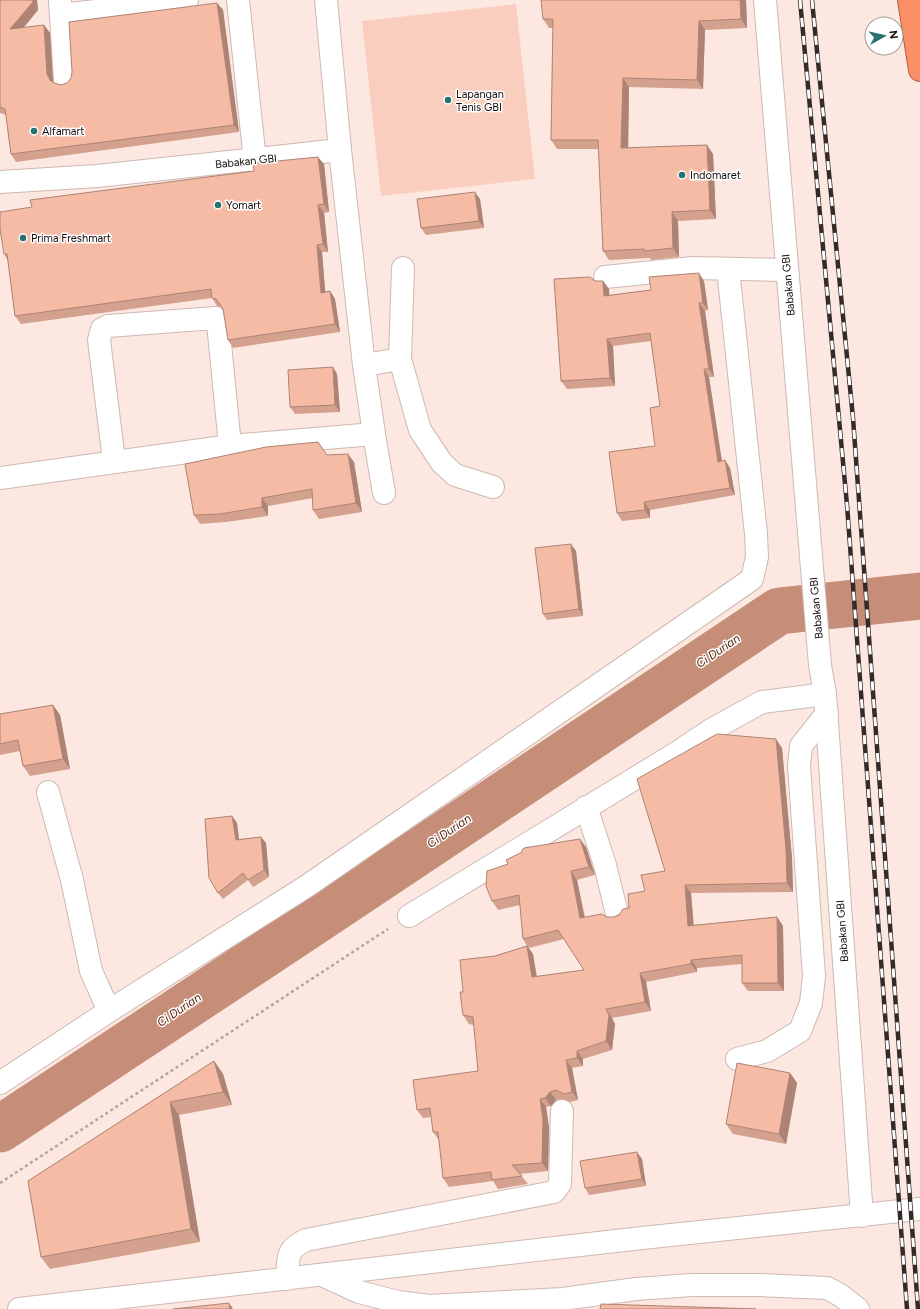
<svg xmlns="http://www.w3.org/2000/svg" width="920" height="1309" font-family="Figtree,sans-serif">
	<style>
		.pitch { fill: #f9cebe }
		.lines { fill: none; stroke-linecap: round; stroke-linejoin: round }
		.river { stroke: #c68e79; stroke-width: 47 }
		.minor-casing { stroke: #cdb9b2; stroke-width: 24 }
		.highway-casing { stroke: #a96146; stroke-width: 24 }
		.path { stroke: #b4a39e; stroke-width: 2.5; stroke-dasharray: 3 3; stroke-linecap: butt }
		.minor { stroke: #fff; stroke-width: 22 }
		.highway { stroke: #fb8f67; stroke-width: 22 }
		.rail-casing { stroke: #342b28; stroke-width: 4.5 }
		.rail { stroke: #fff; stroke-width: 3; stroke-dasharray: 9; stroke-linecap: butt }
		.wall { fill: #d4a18e; fill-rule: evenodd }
		.shaded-wall { fill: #ac8374 }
		.building { fill: #f6bba5; stroke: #ac8374 }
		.poi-dot { fill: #28726f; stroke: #fff; stroke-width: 1.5 }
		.labels { text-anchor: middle; stroke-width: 3; stroke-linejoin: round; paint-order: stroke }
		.poi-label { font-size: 11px; fill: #120b09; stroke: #fff; text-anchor: start }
		.street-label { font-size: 11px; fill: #120b09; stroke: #fff }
		.water-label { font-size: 12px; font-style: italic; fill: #541f0a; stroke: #fff }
	</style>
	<rect width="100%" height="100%" fill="#fde8e1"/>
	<!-- pitch -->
	<path class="pitch" d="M516,4L535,179L381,196L362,21Z"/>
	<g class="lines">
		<!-- river -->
		<path class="river" d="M0,1129L324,915L779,611L920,596"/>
		<defs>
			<g id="minor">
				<path d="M238,0L255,161"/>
				<path d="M765,0L820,665L825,694L862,1216"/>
				<path d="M60,1L65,80"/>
				<path d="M62,15L187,0"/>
				<path d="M0,182L97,176L340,150L326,0"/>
				<path d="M605,277L693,268L787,270"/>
				<path d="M400,359L403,268"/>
				<path d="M364,365L400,359L420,430L442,463L455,475L493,487"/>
				<path d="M374,434L384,493"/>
				<path d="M114,461L99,340L102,329L108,326L215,318L218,323L230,446"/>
				<path d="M0,478L230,446L374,434L364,365L340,150"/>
				<path d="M48,792L72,880L91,971L109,1011"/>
				<path d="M586,807L605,865L617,914"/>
				<path d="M409,916L675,754L711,730L762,702L825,694"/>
				<path d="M737,1059L767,1051L800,1031L811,1003L814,976L799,766L801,746L827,713"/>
				<path d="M0,1083L109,1011L307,886L752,579L757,557L756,534L728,269"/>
				<path d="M322,1275L359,1292L398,1302L429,1306L563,1299L636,1289L692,1285H759L827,1288L840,1295L858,1309"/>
				<path d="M287,1279C289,1257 285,1250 306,1240L554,1192L560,1184L562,1111"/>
				<path d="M19,1309L642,1238L920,1209"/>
			</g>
			<path id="highway" d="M909,0L920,70"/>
		</defs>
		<!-- minor casing -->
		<use href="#minor" class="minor-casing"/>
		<!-- highway casing -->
		<use href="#highway" class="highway-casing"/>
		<!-- path -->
		<path class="path" d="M0,1183L388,929"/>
		<!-- minor -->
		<use href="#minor" class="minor"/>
		<!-- highway -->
		<use href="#highway" class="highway"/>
		<defs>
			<g id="rail">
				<path d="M800,0L847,505L907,1309"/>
				<path d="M812,0L853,418L918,1309"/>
			</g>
		</defs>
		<!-- rail casing -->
		<use href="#rail" class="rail-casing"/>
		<!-- rail -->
		<use href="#rail" class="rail"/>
	</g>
	<!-- wall -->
	<g class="wall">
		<path d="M0,0H37L38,10L23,28L44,25L50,33L53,81L54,83L61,85L67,83L217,3L223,10L239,132L16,162L11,154L6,115L0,113Z"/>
		<path d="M746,0L747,28L705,30L703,89L629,87L628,148L707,145L713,154L716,219L678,221L679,257L651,260L650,258L609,260L603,251L599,149H557L551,140L553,28H549L543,19Z"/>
		<path d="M324,164L329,212L324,213L328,252H322L325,292L330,291L335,299L340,332L233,348L228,340L224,310L221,307L217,306L212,298L21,324L15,316L8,261L4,254Z"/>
		<path d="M480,199L484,228L426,235L421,228Z"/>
		<path d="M595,281H603L609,289V296L651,290L704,281L708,310L705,311L714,377H709L722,461L730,468L735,495L650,510V518L622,521L617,513L655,446L660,406L651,341L613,346L615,386L567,389L561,381Z"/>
		<path d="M333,367L337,374L340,412L295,414L290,407Z"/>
		<path d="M327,455L354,462L362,512L319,519L313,510V498L268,506V516L226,522L200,524L194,515Z"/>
		<path d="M576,551L583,616L547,620L543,614Z"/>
		<path d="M53,705L60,715L70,769L30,776L23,766L20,751L0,755V714Z"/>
		<path d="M782,748L792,858L793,892L691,893L694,925L777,917L783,926L784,991H748L742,983V964L697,968V972L646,982L651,1011L612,1018L615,1024L612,1050L583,1059V1066L572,1068L578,1100L570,1102L562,1099L556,1100L551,1106L546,1107L549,1127L548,1171L520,1174L528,1184L498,1189L493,1181L449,1187L443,1178L439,1140L433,1132L431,1117L423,1118L417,1110L478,1071L474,1025L469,1024L463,1015V992L495,956L527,946L523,939L520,905L498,910L492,901L586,847L595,875L577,880L585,917H614L629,908L645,891ZM564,939L584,970L537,977L533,954L529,948Z"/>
		<path d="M232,816L237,823L239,839L261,837L266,843L269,877L253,887L248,880L223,899L218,893Z"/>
		<path d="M214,1061L223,1074L232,1105L179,1115L200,1242L50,1269L41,1257L28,1181Z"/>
		<path d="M790,1073L797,1083L786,1144L733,1134L726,1124Z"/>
		<path d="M642,1159L646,1186L589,1195L585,1188Z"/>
	</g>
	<!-- shaded-wall -->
	<g class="shaded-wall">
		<path d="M33,0H37L38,10L16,37L10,29Z"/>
		<path d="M740,0H746L747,28L741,19Z"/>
		<path d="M217,3L223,10L239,132L234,125Z"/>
		<path d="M699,21L705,30L703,89L697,80Z"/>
		<path d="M44,25L50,33L53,81L55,87L50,80L47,74Z"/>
		<path d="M623,78L629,87L628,157L621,148Z"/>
		<path d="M707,145L713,154L716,219L710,210Z"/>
		<path d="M318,157L324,164L329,212L324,204Z"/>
		<path d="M475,192L480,199L484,228L479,221Z"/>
		<path d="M318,205L324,213L328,252L323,244Z"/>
		<path d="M672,212L678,221L679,257L673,248Z"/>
		<path d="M317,245L322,252L326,300L321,293Z"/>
		<path d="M699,273L704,281L708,310L703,303Z"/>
		<path d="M603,281L609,289L610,304L604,296Z"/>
		<path d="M330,291L335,299L340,332L335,324Z"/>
		<path d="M699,303L705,311L714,377L709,369Z"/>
		<path d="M607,339L613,346L615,386L610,378Z"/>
		<path d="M333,367L337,374L340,412L335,405Z"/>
		<path d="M704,369L709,377L723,469L718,462Z"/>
		<path d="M348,454L354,462L362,512L356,503Z"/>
		<path d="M725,460L730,468L735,495L730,488Z"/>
		<path d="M262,498L268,506V516L262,507Z"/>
		<path d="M644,502L650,510V518L645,510Z"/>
		<path d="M571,544L576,551L583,616L579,609Z"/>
		<path d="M53,705L60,715L70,769L63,759Z"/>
		<path d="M776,739L782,748L792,858L793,892L787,883Z"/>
		<path d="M232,816L237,823L240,847L236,840Z"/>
		<path d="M261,837L266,843L269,877L264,870Z"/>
		<path d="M580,839L586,847L595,875L589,867Z"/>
		<path d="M571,871L577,880L586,926L580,918Z"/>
		<path d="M685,885L691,893L694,934L688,926Z"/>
		<path d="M777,917L783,926L784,991L778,983Z"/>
		<path d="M527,946L533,954L538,986L532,977Z"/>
		<path d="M691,960L697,968V972L691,964Z"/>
		<path d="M640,973L646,982L651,1011L645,1002Z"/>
		<path d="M606,1009L612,1018L615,1024L612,1050L606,1041Z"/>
		<path d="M577,1051L583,1059V1066L577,1058Z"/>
		<path d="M566,1060L572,1068L578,1100L572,1092Z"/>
		<path d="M214,1061L223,1074L232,1105L223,1092Z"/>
		<path d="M790,1073L797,1083L786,1144L779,1134Z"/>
		<path d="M550,1092L556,1100L551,1106L545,1098Z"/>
		<path d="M540,1099L546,1107L549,1127L548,1171L542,1163Z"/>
		<path d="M170,1102L179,1115L200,1242L191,1229Z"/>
		<path d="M637,1152L642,1159L646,1186L642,1179Z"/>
		<path d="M229,1303L233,1309H230Z"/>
	</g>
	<!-- building -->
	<g class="building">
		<path d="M0,0H33V2L10,29L44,25L47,74L50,80L54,83L61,85L67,83L71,78L72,72L69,22L217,3L234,125L11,154L5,109L0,107Z"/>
		<path d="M541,0H740L741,19L699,21L697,80L623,78L621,148L707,145L710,210L672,212L673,248L644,251V249L603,251L598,140H551L553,19H543Z"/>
		<path d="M318,157L324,204L318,205L323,244L317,245L321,293L330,291L335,324L228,340L223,309L216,299L212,298L211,289L15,316L7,254H4L0,229V212L32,207L30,200L254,171L253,165L257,163Z"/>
		<path d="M475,192L479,221L421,228L417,199Z"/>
		<path d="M699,273L703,303H699L709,369H704L718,462L725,460L730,488L644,502L645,510L617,513L609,452L655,446L650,408L660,406L650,333L607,339L610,378L561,381L554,279L590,277L595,281H603L604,296L651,290L649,277Z"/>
		<path d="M333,367L335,405L290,407L288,370Z"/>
		<path d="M318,442L327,455L348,454L356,503L313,510L312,489L262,498V507L220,514L194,515L185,464L266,447Z"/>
		<path d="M571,544L579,609L543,614L535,548Z"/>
		<path d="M53,705L63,759L23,766L18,740L0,744V714Z"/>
		<path d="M717,734L776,739L786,849L787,883L685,885L688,926L777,917L778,983H742V955L691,960V964L640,973L645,1002L606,1009L609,1015L606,1041L577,1051V1058L566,1060L572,1092L564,1094L556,1090L550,1092L545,1098L540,1099L543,1119L542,1163L512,1165L522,1176L492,1180L491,1172L443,1178L438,1132H433L430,1108L417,1110L413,1080L478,1071L473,1017L463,1015L460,992H463L460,960L495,956L527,946L532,977L584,970L558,930L523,939L519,895L492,901L486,886L487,871L508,864L506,860L522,852V850L524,848L580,839L589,867L571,871L580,918L602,914L607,917H614L619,915L623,909L629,908L628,894L645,891L641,875L665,871L637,779Z"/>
		<path d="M232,816L236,840L261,837L264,870L248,880L243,873L218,893L209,878L205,819Z"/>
		<path d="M214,1061L223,1092L170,1102L191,1229L41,1257L28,1181Z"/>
		<path d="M737,1063L790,1073L779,1134L726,1124Z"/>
		<path d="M637,1152L642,1179L585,1188L580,1161Z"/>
		<path d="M229,1303L230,1309H173Z"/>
		<path d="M601,1304L756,1309H600Z"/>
	</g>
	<!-- markers -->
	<g class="poi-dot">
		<circle cx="448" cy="100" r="4"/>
		<circle cx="34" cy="131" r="4"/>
		<circle cx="682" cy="175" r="4"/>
		<circle cx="218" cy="205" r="4"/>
		<circle cx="23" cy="238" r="4"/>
	</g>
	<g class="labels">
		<!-- poi labels -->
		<g class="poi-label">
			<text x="456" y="98">Lapangan<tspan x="456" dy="13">Tenis GBI</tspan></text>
			<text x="42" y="135">Alfamart</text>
			<text x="690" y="179">Indomaret</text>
			<text x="226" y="209">Yomart</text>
			<text x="31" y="242">Prima Freshmart</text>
		</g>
		<!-- street labels -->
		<g class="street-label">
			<text transform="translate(246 161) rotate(-6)" y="4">Babakan GBI</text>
			<text transform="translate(788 285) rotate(-95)" y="4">Babakan GBI</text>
			<text transform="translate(816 608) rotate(-95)" y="4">Babakan GBI</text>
			<text transform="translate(842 931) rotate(-94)" y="4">Babakan GBI</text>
		</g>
		<!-- water labels -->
		<g class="water-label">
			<text transform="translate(718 651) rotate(-34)" y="4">Ci Durian</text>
			<text transform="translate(449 831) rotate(-34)" y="4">Ci Durian</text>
			<text transform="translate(179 1010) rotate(-34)" y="4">Ci Durian</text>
		</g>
	</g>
	<!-- north arrow -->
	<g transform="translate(884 36) rotate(82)"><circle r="19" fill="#ffffff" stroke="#a09d9d"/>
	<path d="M0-3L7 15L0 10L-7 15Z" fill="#28726f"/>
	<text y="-6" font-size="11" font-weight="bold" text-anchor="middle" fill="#120b09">N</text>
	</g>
</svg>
